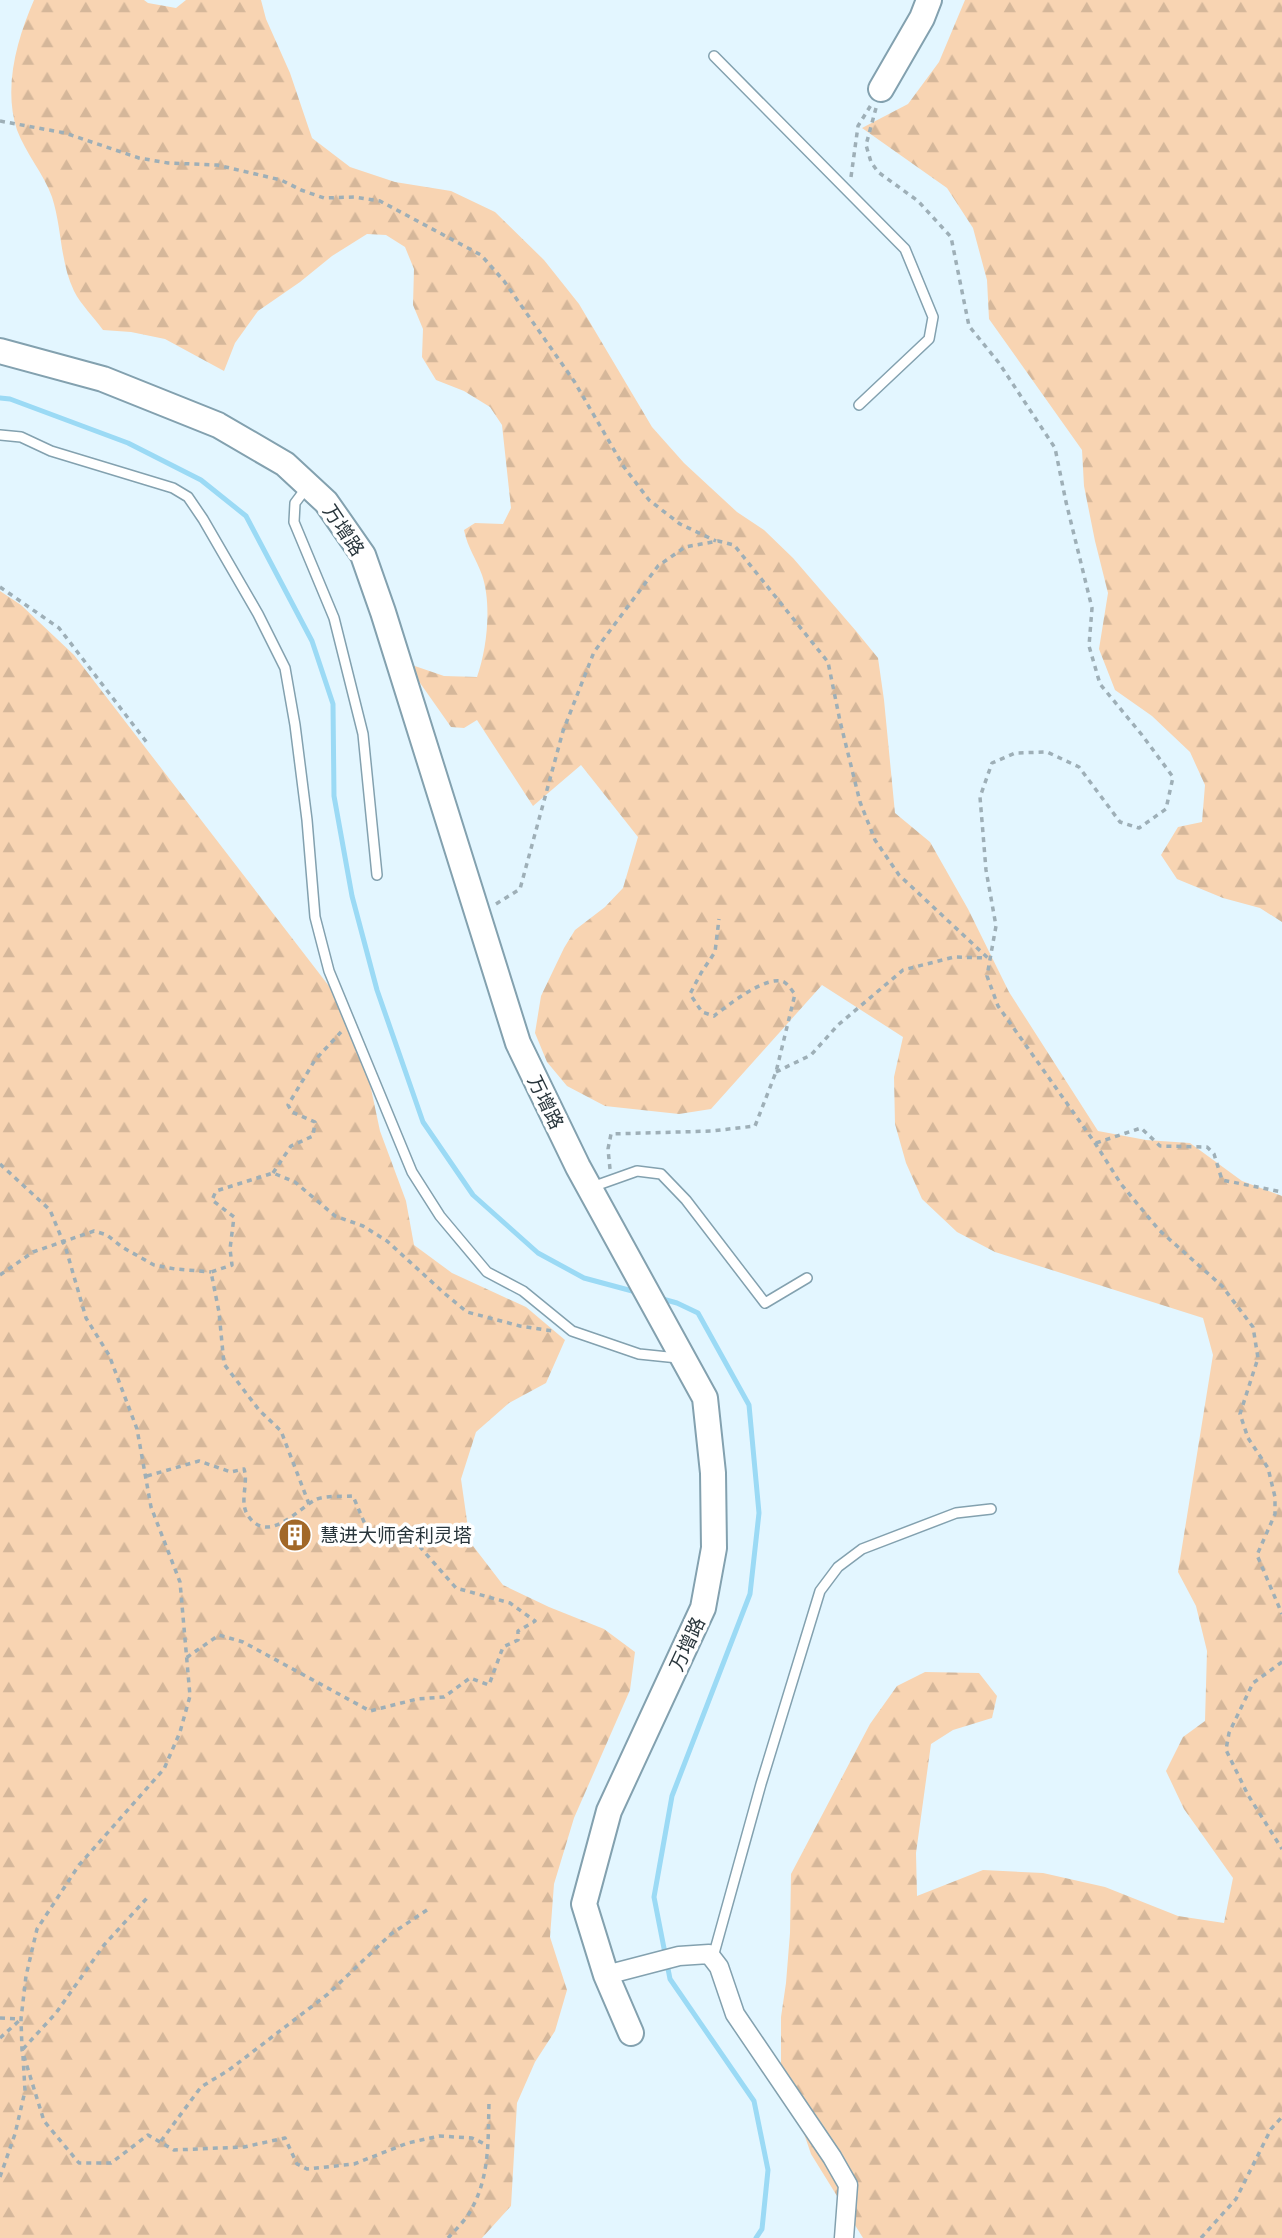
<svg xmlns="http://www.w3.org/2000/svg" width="1282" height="2238" font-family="'Open Sans','Noto Sans SC',sans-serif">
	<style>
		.forest { fill: url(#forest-firs) }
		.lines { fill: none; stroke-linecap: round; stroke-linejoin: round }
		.stream { stroke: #9bdaf5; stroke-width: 5 }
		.lane-casing { stroke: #83a1af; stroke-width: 12 }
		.street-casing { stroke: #83a1af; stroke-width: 21 }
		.secondary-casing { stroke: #83a1af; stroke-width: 28 }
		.path { stroke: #9eafb7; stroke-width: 3.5; stroke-dasharray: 5 5; stroke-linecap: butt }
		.lane { stroke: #fff; stroke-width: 9 }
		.street { stroke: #fff; stroke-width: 18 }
		.secondary { stroke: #fff; stroke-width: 24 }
		.labels { text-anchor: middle; stroke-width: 7; stroke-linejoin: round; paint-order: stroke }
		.street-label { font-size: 19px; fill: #29363c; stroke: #fff }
		.poi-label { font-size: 19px; fill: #29363c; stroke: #fff; text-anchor: start }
	</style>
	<defs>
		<pattern id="forest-firs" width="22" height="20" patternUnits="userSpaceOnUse" patternTransform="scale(1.75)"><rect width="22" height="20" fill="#f8d4b2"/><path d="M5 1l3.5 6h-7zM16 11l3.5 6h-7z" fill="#d5b79a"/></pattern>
	</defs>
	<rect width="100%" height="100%" fill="#e3f6ff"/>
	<!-- forest -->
	<g class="forest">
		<path d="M34,0H144L148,3L176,8L186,0H261L266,19L290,73L312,138L350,167L395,182L451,191L495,212L544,260L579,304L652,427L684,463L737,512L764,530L793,558L856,631L878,658L884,700L895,813L930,842L968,909L1009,992L1098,1131L1146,1140L1190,1143L1242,1181L1282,1196V2238H863L811,2154L781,2066V2017L786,1983L790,1933L791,1874L870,1724L897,1686L925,1672L979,1673L997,1696L992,1718L953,1730L931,1744L916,1853L917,1896L983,1870L1043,1873L1105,1887L1178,1916L1224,1923L1233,1878L1184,1809L1166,1771L1183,1737L1205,1721L1207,1651L1196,1606L1178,1572L1213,1355L1203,1318L995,1252L957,1232L922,1199L906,1163L895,1124L894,1077L903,1037L822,985L711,1109L679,1114L605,1106L567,1086L547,1062L535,1033L541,996L564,948L575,930L605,907L623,888L638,837L581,765L533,806L477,720L464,728L451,727L406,663L444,676L477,677C487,649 492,604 482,575C476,558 468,549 464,530L475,523L503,524L511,508L502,425L490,407L464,391L436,380L422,357L423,329L413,305L414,269L405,247L386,235L367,234L332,256L300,282L258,311L235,343L224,371L165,339L131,332L103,330C94,317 81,305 74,291C60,262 62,228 52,197C44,174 26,154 17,130C3,88 17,39 34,0Z"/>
		<path d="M965,0H1282V922L1260,908L1223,898L1177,879L1161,855L1178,827L1202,822L1205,785L1190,752L1152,716L1115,690L1099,649L1108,593L1095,541L1084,486L1082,450L989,319L987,280L973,228L947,188L862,128L908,104L939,62Z"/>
		<path d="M0,591L21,605L74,655L332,990L366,1065L380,1131L406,1201L414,1245L452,1273L526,1307L565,1340L546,1383L509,1403L476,1432L461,1479L470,1542L503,1585L549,1607L604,1629L635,1652L630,1690L574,1818L554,1884L550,1937L567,1990L555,2031L535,2062L517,2103L511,2206L482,2238H0Z"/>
	</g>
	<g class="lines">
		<!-- stream -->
		<g class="stream">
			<path d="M0,398L10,399L128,443L201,480L246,516L312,641L333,704L334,796L352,896L377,990L423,1122L473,1195L538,1253L584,1278L636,1292"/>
			<path d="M659,1298L677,1303L698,1313L749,1405L759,1513L750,1594L672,1796L654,1897L670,1979L754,2101L768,2170L762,2229L756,2238"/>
		</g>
		<defs>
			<g id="lane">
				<path d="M714,56L905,249L933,317L929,339L859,405"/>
				<path d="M0,435L21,437L51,451L173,488L188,497L203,519L258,614L285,668L295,725L307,820L315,917L329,971L412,1172L440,1216L487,1272L523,1291L572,1331L639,1354L678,1358"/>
				<path d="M307,487L295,503L294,522L334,618L363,734L377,875"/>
				<path d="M592,1187L637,1171L661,1174L686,1200L765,1303L807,1278"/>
				<path d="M713,1957L761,1784L820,1591L838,1567L862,1549L956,1513L991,1509"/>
			</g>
			<path id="street" d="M606,1975L679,1956L709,1954L719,1967L735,2014L832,2157L848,2185L844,2238"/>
			<g id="secondary">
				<path d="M881,89L922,18L929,0"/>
				<path d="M0,351L103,379L218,425L285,464L326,502L363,555L383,612L518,1043L578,1167L705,1398L713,1473L714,1548L703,1608L609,1811L584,1904L606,1975L631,2033"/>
			</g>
		</defs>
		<!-- lane casing -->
		<use href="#lane" class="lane-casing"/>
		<!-- street casing -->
		<use href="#street" class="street-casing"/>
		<!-- secondary casing -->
		<use href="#secondary" class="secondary-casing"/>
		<!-- path -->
		<g class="path">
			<path d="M876,108L866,145L871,162L878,172L918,201L951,237L969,326L999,363L1055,448L1066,502L1092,608L1089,646L1100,684L1142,735L1173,777L1166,809L1139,828L1120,822L1079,767L1047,752L1015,753L992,763L980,797L986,870L996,926L987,976L998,1006L1095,1143L1121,1184L1159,1230L1222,1286L1253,1327L1258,1358L1240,1414L1248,1438L1268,1468L1275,1497V1514L1257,1555L1282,1614"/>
			<path d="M0,121L65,133L139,158L168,163L217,165L281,180L301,190L324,198L354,197L380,201L481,255L504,281L574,381L624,467L649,500L680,524L716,541"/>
			<path d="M851,177L858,126L871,105"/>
			<path d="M0,587L59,628L148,744"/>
			<path d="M496,904L520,889L563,731L594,652L658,566L685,547L718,541L734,545L828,662L840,721L860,802L875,840L899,875L989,959"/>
			<path d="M776,1072L811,1055L838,1025L903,970L954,957L987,958"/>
			<path d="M1096,1143L1141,1128L1160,1146L1207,1147L1214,1154L1222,1180L1282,1192"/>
			<path d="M0,1164L50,1210L66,1249L86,1318L109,1355L137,1429L151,1507L180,1582L190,1696L180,1732L164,1769L79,1865L37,1929L26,1976L21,2019L22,2050L44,2121L79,2163H111L148,2135L174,2150L244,2147L285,2138L297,2164L307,2169L354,2164L408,2143L439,2136L472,2138L487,2145"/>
			<path d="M610,1169L608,1149L611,1134L712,1131L755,1126L776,1072L795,994C792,991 788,984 784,982C767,974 727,1006 714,1016L702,1012L690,994L701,973L715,952L719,919"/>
			<path d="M273,1173L291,1146L313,1136L315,1122L292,1112L288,1105L315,1060L341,1032"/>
			<path d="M0,1275L33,1252L94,1231L107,1235L122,1247L154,1265L175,1269L211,1272"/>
			<path d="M147,1476L199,1461L231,1472L244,1469C249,1484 238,1503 249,1517C269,1544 298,1509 315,1500C324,1495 342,1497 353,1496L370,1536L420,1547L456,1588L510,1603L535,1621L518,1631V1640L503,1647L489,1685L470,1678L444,1697L417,1699L370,1711L243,1642L219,1635L186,1658"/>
			<path d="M309,1504L281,1431L259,1410L224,1364L219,1312L211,1272L232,1265L230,1249L234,1217L212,1200L216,1191L273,1173L295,1182L335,1216L363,1226L387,1241L444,1293L467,1312L520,1326L553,1331"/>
			<path d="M1282,1662L1253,1683L1229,1733L1226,1750L1248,1795L1282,1849"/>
			<path d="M0,2018L21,2019"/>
			<path d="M0,2038L21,2019"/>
			<path d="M23,2049L56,2013L104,1945L147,1898"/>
			<path d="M161,2141L201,2087L229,2070L328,1994L391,1934L427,1910"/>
			<path d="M0,2177L15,2134L25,2091L23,2056"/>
			<path d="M448,2238C456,2229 467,2219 472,2208C490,2175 488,2139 489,2102"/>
			<path d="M1201,2238L1236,2199L1271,2129L1282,2117"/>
		</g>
		<!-- lane -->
		<use href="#lane" class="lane"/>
		<!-- street -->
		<use href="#street" class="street"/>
		<!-- secondary -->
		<use href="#secondary" class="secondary"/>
	</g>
	<!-- icons -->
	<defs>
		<symbol id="building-disc" viewBox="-11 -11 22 22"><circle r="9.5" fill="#a26828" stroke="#fff"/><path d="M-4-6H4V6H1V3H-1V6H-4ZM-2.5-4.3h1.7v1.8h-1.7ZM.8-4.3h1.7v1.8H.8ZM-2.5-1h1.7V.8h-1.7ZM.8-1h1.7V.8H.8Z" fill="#fff"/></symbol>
	</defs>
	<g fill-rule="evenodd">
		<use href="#building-disc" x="276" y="1516" width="38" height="38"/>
	</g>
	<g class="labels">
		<!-- street labels -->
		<g class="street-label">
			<text transform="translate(344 530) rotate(56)" y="7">万增路</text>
			<text transform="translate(546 1102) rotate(64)" y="7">万增路</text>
			<text transform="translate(687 1644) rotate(-65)" y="7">万增路</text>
		</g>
		<!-- poi labels -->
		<g class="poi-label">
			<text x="320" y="1542">慧进大师舍利灵塔</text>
		</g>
	</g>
</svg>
